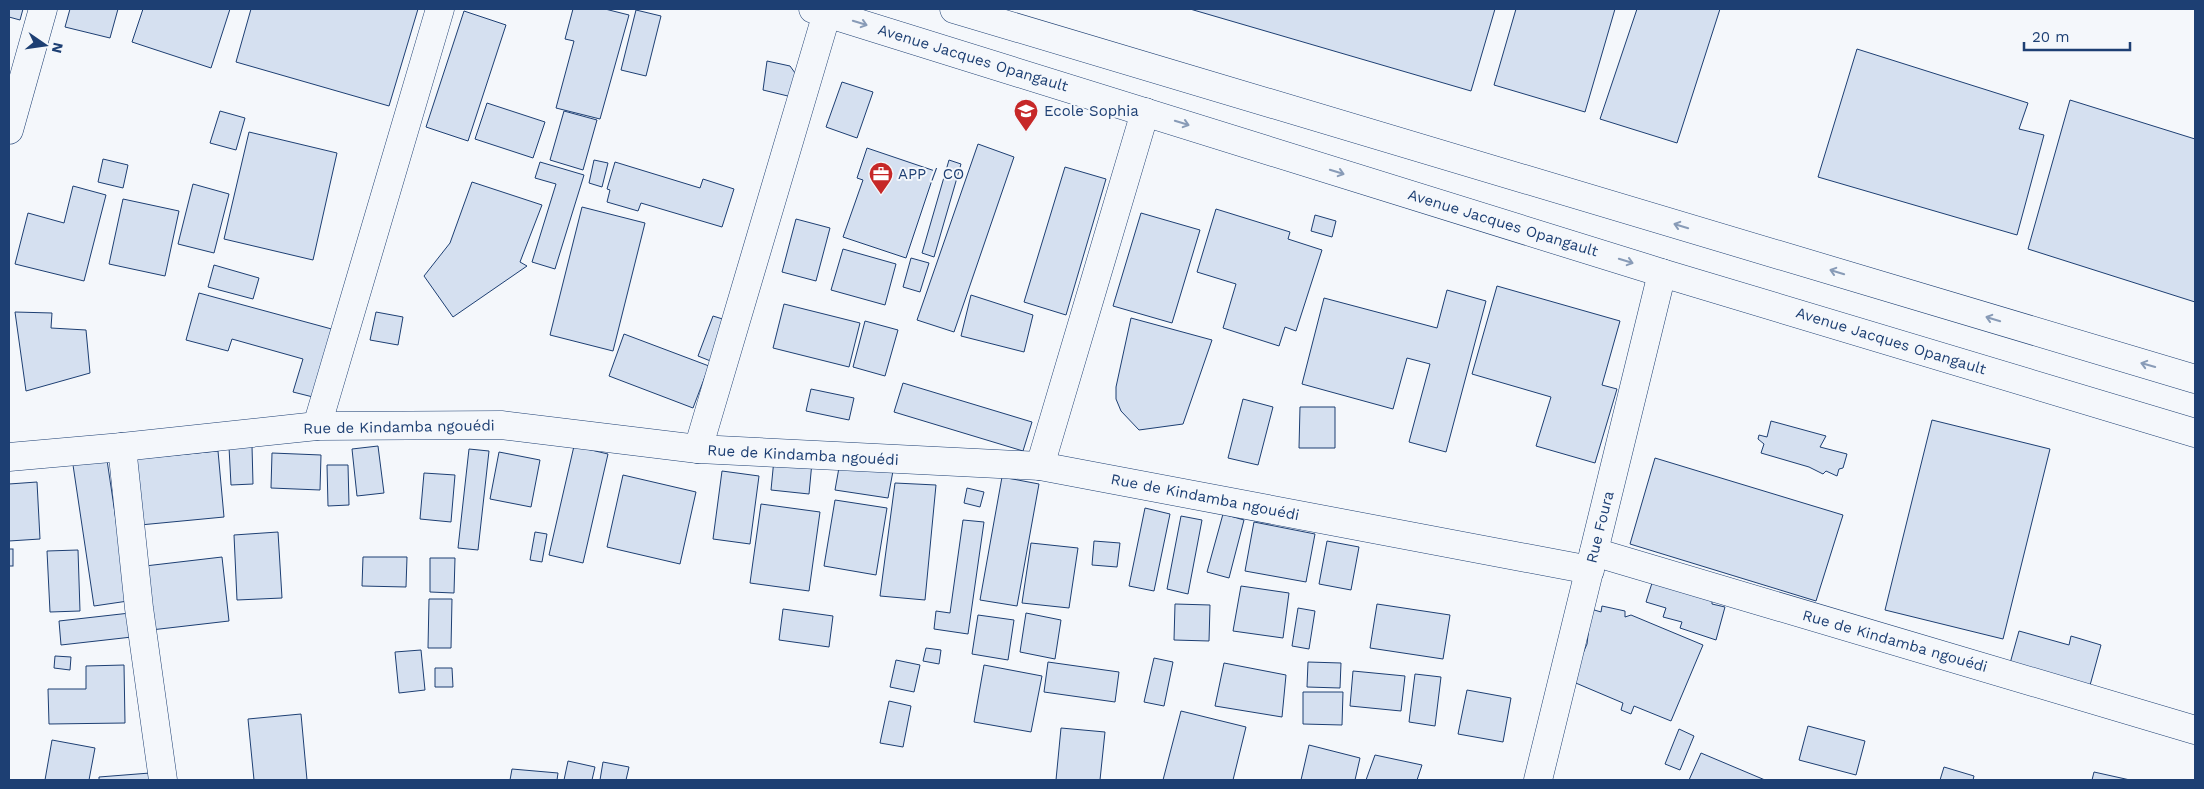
<svg xmlns="http://www.w3.org/2000/svg" width="2204" height="789" font-family="'Work Sans',sans-serif">
	<style>
		.building { fill: #d5e0f0; stroke: #1d3f73 }
		.lines { fill: none; stroke-linecap: round; stroke-linejoin: round }
		.street-casing { stroke: #1d3f73; stroke-width: 29 }
		.highway-casing { stroke: #1d3f73; stroke-width: 29 }
		.street { stroke: #f4f7fb; stroke-width: 28 }
		.highway { stroke: #f4f7fb; stroke-width: 28 }
		.oneway { stroke: #889bb7 }
		.labels { text-anchor: middle; stroke-width: 4; stroke-linejoin: round; paint-order: stroke }
		.street-label { font-size: 15px; fill: #1d3f73; stroke: #f4f7fb }
		.poi-label { font-size: 15px; fill: #1d3f73; stroke: #f4f7fb; text-anchor: start }
	</style>
	<rect width="100%" height="100%" fill="#f4f7fb"/>
	<!-- building -->
	<g class="building">
		<path d="M9,9H23L20,20L9,17Z"/>
		<path d="M70,9H118L110,38L65,27Z"/>
		<path d="M143,9H230L211,68L132,42Z"/>
		<path d="M251,9H418L389,106L236,62Z"/>
		<path d="M573,9H605L629,15L600,119L556,108L574,41L565,39Z"/>
		<path d="M1190,9H1495L1471,91Z"/>
		<path d="M1516,9H1615L1585,112L1494,85Z"/>
		<path d="M1637,9H1720L1677,143L1600,119Z"/>
		<path d="M636,10L661,16L646,76L621,70Z"/>
		<path d="M464,11L506,25L468,141L426,127Z"/>
		<path d="M1857,49L2028,103L2019,129L2044,135L2017,235L1818,177Z"/>
		<path d="M767,61L790,66L798,77L792,97L763,90Z"/>
		<path d="M842,82L873,92L857,138L826,127Z"/>
		<path d="M2070,100L2195,139V302L2028,249Z"/>
		<path d="M487,103L545,122L533,158L475,139Z"/>
		<path d="M220,111L245,118L236,150L210,143Z"/>
		<path d="M564,111L597,120L583,170L550,160Z"/>
		<path d="M249,132L337,153L313,260L224,239Z"/>
		<path d="M978,144L1014,157L954,332L917,320Z"/>
		<path d="M867,148L935,171L906,258L843,237L863,180L857,178Z"/>
		<path d="M103,159L128,165L123,188L98,182Z"/>
		<path d="M594,160L608,163L602,187L589,183Z"/>
		<path d="M949,160L961,164L934,257L922,253Z"/>
		<path d="M540,162L584,175L555,269L532,262L556,184L535,178Z"/>
		<path d="M615,162L700,188L703,179L734,189L722,227L641,203L638,211L607,202L610,190L607,189Z"/>
		<path d="M1065,167L1106,179L1066,315L1024,302Z"/>
		<path d="M472,182L542,205L520,262L527,266L453,317L424,276L450,243Z"/>
		<path d="M193,184L229,194L214,253L178,244Z"/>
		<path d="M73,186L106,195L84,281L15,264L28,213L64,223Z"/>
		<path d="M123,199L179,211L165,276L109,264Z"/>
		<path d="M582,207L645,223L613,351L550,335Z"/>
		<path d="M1216,209L1290,232L1288,239L1322,250L1296,331L1285,327L1279,346L1223,328L1236,284L1197,272Z"/>
		<path d="M1141,213L1200,230L1172,323L1113,306Z"/>
		<path d="M1315,215L1336,221L1332,237L1311,231Z"/>
		<path d="M796,219L830,228L816,281L782,272Z"/>
		<path d="M843,249L896,264L885,305L831,290Z"/>
		<path d="M911,258L929,263L920,292L903,287Z"/>
		<path d="M214,265L259,278L253,299L208,287Z"/>
		<path d="M1497,286L1620,321L1602,385L1617,389L1595,463L1536,446L1551,397L1472,374Z"/>
		<path d="M1447,290L1486,301L1446,452L1409,442L1430,364L1407,358L1393,409L1302,384L1324,298L1437,328Z"/>
		<path d="M199,293L339,331L321,399L293,392L303,359L232,339L228,351L186,340Z"/>
		<path d="M971,295L1033,315L1024,352L961,336Z"/>
		<path d="M784,304L860,323L849,367L773,348Z"/>
		<path d="M15,312L52,313L51,328L86,330L90,373L26,391Z"/>
		<path d="M376,312L403,317L398,345L370,340Z"/>
		<path d="M713,316L729,321L713,362L698,356Z"/>
		<path d="M1131,318L1212,340L1183,424L1139,430L1121,411L1116,399V387Z"/>
		<path d="M865,321L898,330L885,376L853,367Z"/>
		<path d="M624,334L709,366L693,408L609,376Z"/>
		<path d="M903,383L1032,422L1023,451L894,412Z"/>
		<path d="M811,389L854,398L849,420L806,411Z"/>
		<path d="M1243,399L1273,407L1258,465L1228,458Z"/>
		<path d="M1300,407H1335V448H1299Z"/>
		<path d="M1932,420L2050,449L2003,639L1885,610Z"/>
		<path d="M1771,421L1826,436L1820,447L1847,454L1843,468L1839,469L1837,476L1826,471L1823,474L1809,467L1761,453L1764,444L1758,439L1759,435L1767,437Z"/>
		<path d="M252,446L253,484L231,485L229,447Z"/>
		<path d="M378,446L384,493L357,496L352,449Z"/>
		<path d="M574,446L608,454L583,563L549,555Z"/>
		<path d="M469,449L489,451L478,550L458,548Z"/>
		<path d="M218,451L224,517L140,525L135,459Z"/>
		<path d="M499,452L540,460L531,507L490,499Z"/>
		<path d="M272,453L321,455L320,490L271,488Z"/>
		<path d="M1655,458L1843,515L1816,601L1630,544Z"/>
		<path d="M774,459L812,462L809,494L771,490Z"/>
		<path d="M107,460L128,601L94,606L73,465Z"/>
		<path d="M840,462L893,471L888,498L835,490Z"/>
		<path d="M327,465H348L349,505L328,506Z"/>
		<path d="M722,471L759,476L750,544L713,539Z"/>
		<path d="M424,473L455,475L451,522L420,519Z"/>
		<path d="M623,475L696,492L680,564L607,547Z"/>
		<path d="M1002,477L1039,484L1017,606L980,600Z"/>
		<path d="M37,482L40,539L9,541V484Z"/>
		<path d="M895,483L936,485L925,600L880,596Z"/>
		<path d="M967,488L984,492L980,507L964,503Z"/>
		<path d="M835,500L887,508L876,575L824,566Z"/>
		<path d="M761,504L820,512L809,591L750,583Z"/>
		<path d="M1145,508L1170,514L1154,591L1129,586Z"/>
		<path d="M1223,514L1244,520L1229,578L1207,572Z"/>
		<path d="M1181,516L1202,520L1188,594L1167,589Z"/>
		<path d="M963,520L984,522L968,634L934,629L936,611L950,613Z"/>
		<path d="M1254,522L1315,534L1306,582L1245,571Z"/>
		<path d="M278,532L282,598L237,600L234,535Z"/>
		<path d="M535,532L547,534L542,562L530,560Z"/>
		<path d="M1094,541L1120,543L1117,567L1092,565Z"/>
		<path d="M1327,541L1359,547L1351,590L1319,584Z"/>
		<path d="M1031,543L1078,548L1069,608L1022,603Z"/>
		<rect x="9" y="549" width="4" height="17"/>
		<path d="M78,550L80,611L50,612L47,551Z"/>
		<path d="M222,557L229,621L151,630L145,566Z"/>
		<path d="M363,557H407L406,587L362,586Z"/>
		<path d="M430,558H455L454,593L430,592Z"/>
		<path d="M1652,583L1712,600V604L1725,607L1716,640L1680,628L1682,622L1663,617L1666,608L1646,602Z"/>
		<path d="M1241,586L1289,593L1283,638L1233,631Z"/>
		<path d="M429,599H452L451,648H428Z"/>
		<path d="M1175,604L1210,605L1209,641L1174,640Z"/>
		<path d="M1377,604L1450,615L1443,659L1370,648Z"/>
		<path d="M1602,606L1625,611V617L1631,615L1703,645L1671,721L1634,706L1631,714L1621,710L1623,703L1571,681L1587,644L1591,609L1601,612Z"/>
		<path d="M1298,608L1315,611L1309,649L1292,646Z"/>
		<path d="M783,609L833,616L829,647L779,640Z"/>
		<path d="M130,613L132,637L61,645L59,621Z"/>
		<path d="M1026,613L1061,620L1055,659L1020,652Z"/>
		<path d="M978,615L1014,620L1008,660L972,654Z"/>
		<path d="M2019,631L2069,645L2071,636L2101,645L2089,689L2009,667Z"/>
		<path d="M926,648L941,650L939,664L923,661Z"/>
		<path d="M421,650L425,690L399,693L395,652Z"/>
		<path d="M55,656L71,657L70,670L54,668Z"/>
		<path d="M1154,658L1173,662L1164,706L1144,702Z"/>
		<path d="M896,660L920,665L914,692L890,687Z"/>
		<path d="M1048,662L1119,672L1115,702L1044,692Z"/>
		<path d="M1308,662L1341,663L1340,688L1307,687Z"/>
		<path d="M1224,663L1286,675L1282,717L1215,706Z"/>
		<path d="M124,665L125,723L49,724L48,689H86V666Z"/>
		<path d="M984,665L1042,676L1031,732L974,722Z"/>
		<path d="M435,668H452L453,687H435Z"/>
		<path d="M1353,671L1405,676L1401,711L1350,706Z"/>
		<path d="M1415,674L1441,677L1435,726L1409,722Z"/>
		<path d="M1467,690L1511,698L1503,742L1458,734Z"/>
		<path d="M1303,692H1343L1342,725L1303,724Z"/>
		<path d="M889,701L911,706L903,747L880,743Z"/>
		<path d="M1181,711L1246,727L1233,780H1163Z"/>
		<path d="M301,714L307,780H254L248,719Z"/>
		<path d="M1808,726L1865,741L1856,775L1799,760Z"/>
		<path d="M1061,728L1105,732L1100,780H1056Z"/>
		<path d="M1679,729L1694,736L1680,770L1665,764Z"/>
		<path d="M52,740L95,748L89,780H45Z"/>
		<path d="M1309,745L1360,758L1355,780H1301Z"/>
		<path d="M1701,753L1765,780H1689Z"/>
		<path d="M1375,755L1422,765L1417,780H1366Z"/>
		<path d="M568,761L595,767L592,780H564Z"/>
		<path d="M603,762L629,767L626,780H600Z"/>
		<path d="M1944,767L1974,776L1973,780H1940Z"/>
		<path d="M512,769L558,773L557,780H510Z"/>
		<path d="M2094,772L2130,780H2092Z"/>
		<path d="M150,773V780H99V777Z"/>
	</g>
	<g class="lines">
		<defs>
			<g id="street">
				<path d="M9,130L43,9"/>
				<path d="M317,426L440,9"/>
				<path d="M122,447L139,608L163,780"/>
				<path d="M698,449L827,13"/>
				<path d="M9,457L122,447L317,426L501,425L698,449L1040,466L1590,570"/>
				<path d="M1040,466L1145,112"/>
				<path d="M1594,552L2195,730"/>
				<path d="M1538,780L1662,273"/>
			</g>
			<g id="highway">
				<path d="M813,9L1662,273L2195,433"/>
				<path d="M954,9L2195,379"/>
			</g>
		</defs>
		<!-- street casing -->
		<use href="#street" class="street-casing"/>
		<!-- highway casing -->
		<use href="#highway" class="highway-casing"/>
		<!-- street -->
		<use href="#street" class="street"/>
		<!-- highway -->
		<use href="#highway" class="highway"/>
	</g>
	<!-- one-way arrows -->
	<defs><path id="oneway-shaft" d="M-6 0H5M1.5-3L5.5 0L1.5 3" fill="none" stroke-width="1.6" stroke-linecap="round" stroke-linejoin="round" transform="scale(1.25)"/></defs>
	<g class="oneway">
		<use href="#oneway-shaft" transform="translate(860 23) rotate(17)"/>
		<use href="#oneway-shaft" transform="translate(1182 123) rotate(17)"/>
		<use href="#oneway-shaft" transform="translate(1337 172) rotate(17)"/>
		<use href="#oneway-shaft" transform="translate(1681 226) rotate(-163)"/>
		<use href="#oneway-shaft" transform="translate(1626 261) rotate(17)"/>
		<use href="#oneway-shaft" transform="translate(1837 272) rotate(-163)"/>
		<use href="#oneway-shaft" transform="translate(1993 319) rotate(-163)"/>
		<use href="#oneway-shaft" transform="translate(2148 365) rotate(-164)"/>
	</g>
	<!-- icons -->
	<defs>
		<symbol id="school-pin" viewBox="-11 -11 22 30"><path d="M0 17L-7.5 6A9.5 9.5 0 1 1 7.5 6Z" fill="#c62828" stroke="#f4f7fb"/><path d="M0-5L7-2L0 1L-7-2ZM-4 1L0 2.5L4 1V4Q0 6-4 4Z" fill="#fff"/></symbol>
		<symbol id="office-pin" viewBox="-11 -11 22 30"><path d="M0 17L-7.5 6A9.5 9.5 0 1 1 7.5 6Z" fill="#c62828" stroke="#f4f7fb"/><path d="M-6-3h4V-5.5h4V-3h4V5H-6ZM-1-4.5V-3h2v-1.5ZM-6 0V1H6V0Z" fill="#fff"/></symbol>
	</defs>
	<g fill-rule="evenodd">
		<use href="#school-pin" x="1012" y="97" width="28" height="38"/>
		<use href="#office-pin" x="867" y="160" width="28" height="38"/>
	</g>
	<g class="labels">
		<!-- street labels -->
		<g class="street-label">
			<text transform="translate(973 58) rotate(17)" y="5">Avenue Jacques Opangault</text>
			<text transform="translate(1503 223) rotate(17)" y="5">Avenue Jacques Opangault</text>
			<text transform="translate(1891 341) rotate(17)" y="5">Avenue Jacques Opangault</text>
			<text transform="translate(399 427) rotate(-1)" y="5">Rue de Kindamba ngouédi</text>
			<text transform="translate(803 455) rotate(3)" y="5">Rue de Kindamba ngouédi</text>
			<text transform="translate(1205 497) rotate(11)" y="5">Rue de Kindamba ngouédi</text>
			<text transform="translate(1600 527) rotate(-76)" y="5">Rue Foura</text>
			<text transform="translate(1895 641) rotate(16)" y="5">Rue de Kindamba ngouédi</text>
		</g>
		<!-- poi labels -->
		<g class="poi-label">
			<text x="1044" y="116">Ecole Sophia</text>
			<text x="898" y="179">APP / CO</text>
		</g>
	</g>
	<!-- border -->
	<rect width="2204" height="789" fill="none" stroke="#1d3f73" stroke-width="20"/>
	<!-- north arrow -->
	<g transform="translate(45 45) rotate(103)" stroke="#f4f7fb" stroke-width="4" paint-order="stroke">
	<path d="M0-4L9 19L0 12L-9 19Z" fill="#1d3f73"/>
	<text y="-8" font-size="14" font-weight="bold" text-anchor="middle" fill="#1d3f73">N</text>
	</g>
	<!-- scale -->
	<path d="M2024 42v8h106v-8" fill="none" stroke="#1d3f73" stroke-width="2.5"/>
	<text x="2032" y="42" font-size="15" fill="#1d3f73" stroke="#f4f7fb" stroke-width="4" paint-order="stroke">20 m</text>
</svg>
